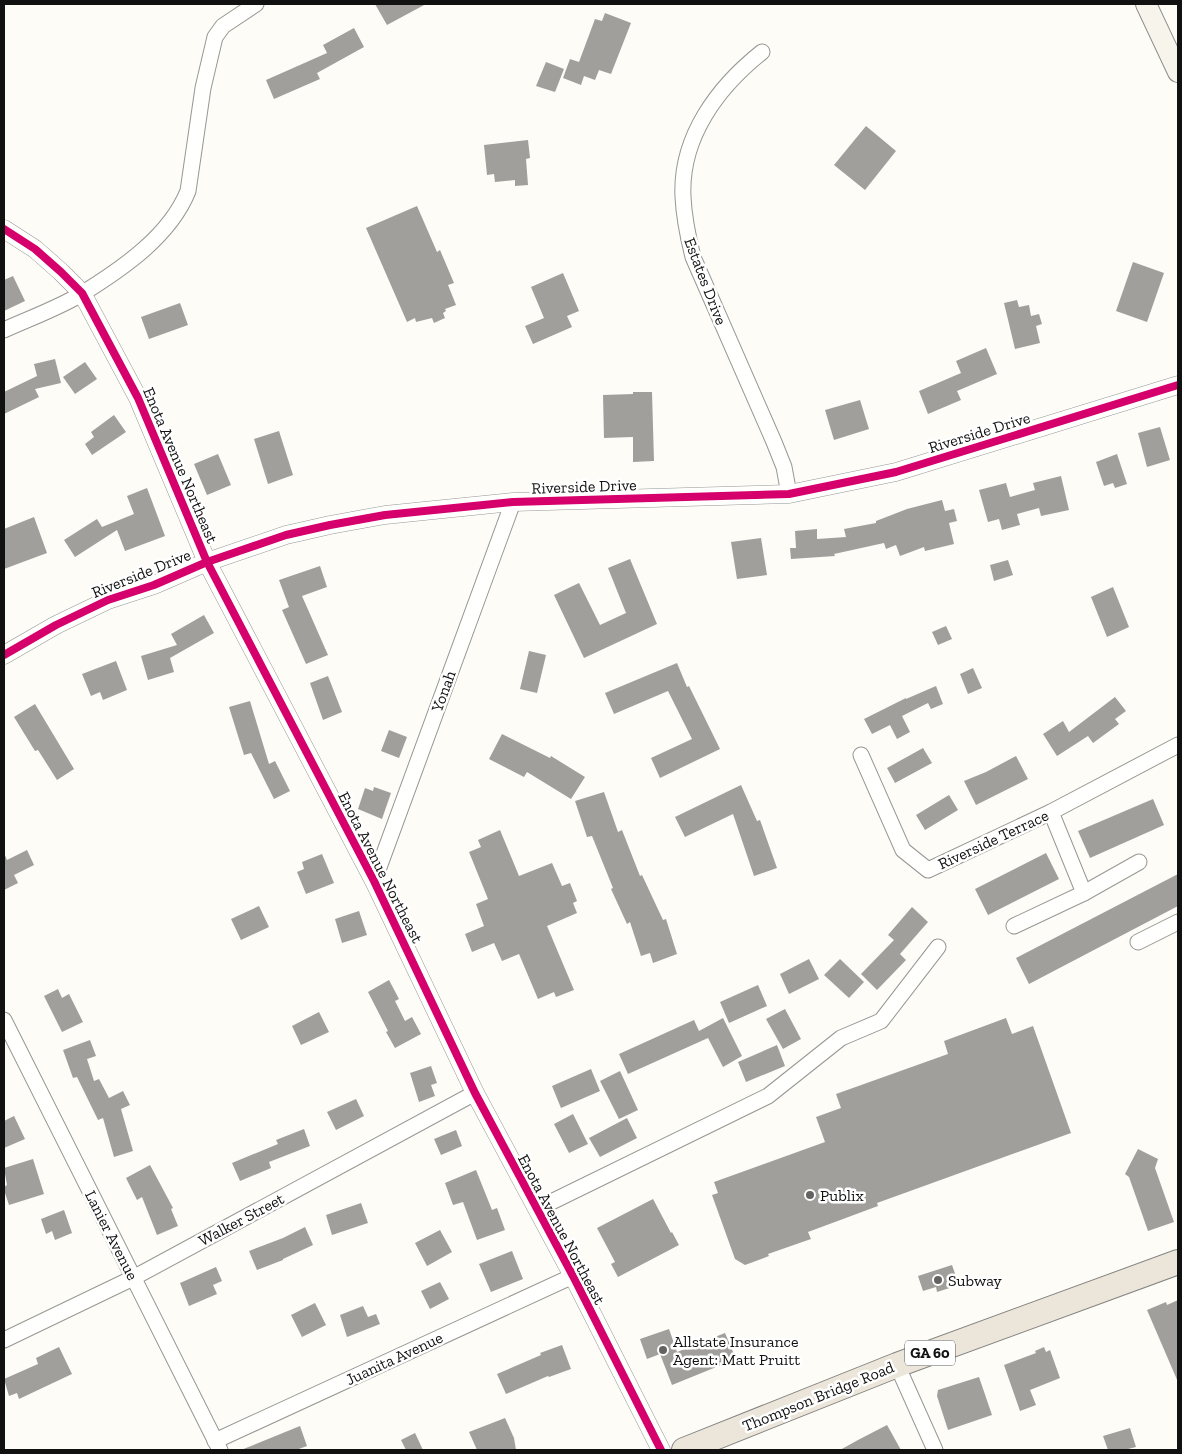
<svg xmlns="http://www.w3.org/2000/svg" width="1182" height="1454" font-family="'Zilla Slab',serif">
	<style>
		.building { fill: #a19f9c }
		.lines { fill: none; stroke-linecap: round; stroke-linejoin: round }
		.minor-casing { stroke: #979795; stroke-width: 17 }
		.tertiary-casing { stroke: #979795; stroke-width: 19 }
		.secondary-casing { stroke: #8e8d8b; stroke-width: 22 }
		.trunk-casing { stroke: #858482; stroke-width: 26 }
		.minor { stroke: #fffffe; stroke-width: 15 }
		.tertiary { stroke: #fffffe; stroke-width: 18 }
		.secondary { stroke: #f6f4eb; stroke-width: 20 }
		.trunk { stroke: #ece5da; stroke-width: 24 }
		.cycleway-casing { stroke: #fff; stroke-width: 11 }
		.cycleway { stroke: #d6006c; stroke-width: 8 }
		.poi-dot { fill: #646362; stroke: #fff; stroke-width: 2 }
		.labels { text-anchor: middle; stroke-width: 5; stroke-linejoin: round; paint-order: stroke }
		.shield { fill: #fff; stroke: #585858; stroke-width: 1 }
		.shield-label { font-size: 15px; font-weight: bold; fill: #111 }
		.street-label { font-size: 16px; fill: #111; stroke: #fff }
		.poi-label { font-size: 16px; fill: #111; stroke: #fff; text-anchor: start }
	</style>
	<rect width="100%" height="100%" fill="#fdfcf7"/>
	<!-- building -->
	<g class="building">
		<path d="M375,4H426L387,25Z"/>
		<path d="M605,13L631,23L611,74L599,70L595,80L584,76L581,85L563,78L570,59L579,62L595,19L602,21Z"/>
		<path d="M354,28L364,47L317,73L320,79L274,99L266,80L327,53L323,45Z"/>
		<path d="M546,62L564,69L555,92L536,86Z"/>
		<path d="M866,126L896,151L865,190L834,165Z"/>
		<path d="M528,140L530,158L526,159L528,185L515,186V180L495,182L494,174L487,175L484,145Z"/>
		<path d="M417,206L437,252L440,250L454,283L448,285L456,305L445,309L446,311L443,313L445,318L434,323L432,318L416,322L415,318L407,322L366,228Z"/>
		<path d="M1133,262L1164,273L1147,322L1116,311Z"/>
		<path d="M563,273L579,311L567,316L572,327L533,344L525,326L544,318L531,287Z"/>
		<path d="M13,276L25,301L4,311V280Z"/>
		<path d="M1017,300L1019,307L1029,305L1031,316L1039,314L1042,324L1036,326L1040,343L1015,349L1004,303Z"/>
		<path d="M180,303L188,325L149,339L141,317Z"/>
		<path d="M986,348L997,374L957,391L961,400L928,414L919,391L961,373L956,361Z"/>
		<path d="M55,359L61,383L35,389L39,397L4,414V392L37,376L34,364Z"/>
		<path d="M85,362L97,379L75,394L63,377Z"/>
		<path d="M633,392H652L654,461L633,462V437L604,438L603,395L633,394Z"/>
		<path d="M860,400L869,429L834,440L825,410Z"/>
		<path d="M114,415L126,432L92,455L85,444L94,437L91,432Z"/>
		<path d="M1160,427L1170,460L1147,467L1138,433Z"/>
		<path d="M279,431L293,475L268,484L254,439Z"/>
		<path d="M218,454L231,485L207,495L194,464Z"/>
		<path d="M1117,454L1127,484L1115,488L1113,483L1104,486L1096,462Z"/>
		<path d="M1061,476L1069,510L1041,516L1039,508L1017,514L1020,525L1002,530L999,519L988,522L979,490L1006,483L1010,497L1035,490L1033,483Z"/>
		<path d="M147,488L165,536L125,551L117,530L75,557L64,540L97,519L102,527L134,514L127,496Z"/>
		<path d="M942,500L945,511L954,509L957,521L949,523L954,544L925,551L924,547L900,556L896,545L886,549L884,543L834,554L835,556L791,559L790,548H796L795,531L817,529V539L846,537L844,529L876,523V521L907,509Z"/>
		<path d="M34,517L47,553L4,569V529Z"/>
		<path d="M761,538L767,575L737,579L731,542Z"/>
		<path d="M630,559L657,624L584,658L554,595L579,583L600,625L626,613L608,568Z"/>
		<path d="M1008,560L1013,575L994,581L990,565Z"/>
		<path d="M320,566L327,587L302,596L328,655L306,664L282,610L289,607L279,580Z"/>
		<path d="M1113,587L1129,627L1107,637L1091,597Z"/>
		<path d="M204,615L214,633L170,658L174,672L148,680L141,656L177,645L171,634Z"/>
		<path d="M946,626L952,639L938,645L932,632Z"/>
		<path d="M529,651L546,655L537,693L520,689Z"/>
		<path d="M116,661L127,690L103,700L100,692L91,696L82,674Z"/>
		<path d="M677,663L687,687L689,686L720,749L660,778L651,758L692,739L668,691L614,714L605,693Z"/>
		<path d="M973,668L982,688L968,694L960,674Z"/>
		<path d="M328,676L342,712L323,720L310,683Z"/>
		<path d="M936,686L943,704L931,709L928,703L902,716L910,732L897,739L890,725L872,734L864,719L906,698V699Z"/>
		<path d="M1115,697L1126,711L1115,719L1119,724L1093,743L1088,736L1057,756L1043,734L1063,721L1069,732Z"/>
		<path d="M250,701L269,764L275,761L290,791L274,799L251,753L244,755L229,707Z"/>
		<path d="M35,704L74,769L57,780L38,750L35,751L14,717Z"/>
		<path d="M389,730L407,737L399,758L381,751Z"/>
		<path d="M502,734L550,758L551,756L585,777L571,799L527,772L524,777L489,759Z"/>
		<path d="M923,748L932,763L895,783L887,768Z"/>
		<path d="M1016,756L1028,779L976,805L964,781L986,772Z"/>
		<path d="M741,785L757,821L760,820L777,868L754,876L733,814L685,837L675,817Z"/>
		<path d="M374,787L391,793L382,819L358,809L365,788L373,791Z"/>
		<path d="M604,792L618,832L622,830L640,876L642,875L663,920L666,919L677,954L653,963L650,953L641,956L630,922L627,924L611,889L613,888L592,836L587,837L575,801Z"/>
		<path d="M949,795L958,810L925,830L916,815Z"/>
		<path d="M1153,799L1164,825L1090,858L1078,831Z"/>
		<path d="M500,830L519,876L552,863L562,886L570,883L577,901L573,903L577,913L547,926L574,990L556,997L554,992L538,999L519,954L502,961L494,943L472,952L465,934L484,926L476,904L488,899L469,852L481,847L478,840Z"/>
		<path d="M27,850L34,865L14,875L18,883L4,890V853L7,860Z"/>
		<path d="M1046,853L1059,879L988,915L975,889Z"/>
		<path d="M322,854L334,883L306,894L297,872L304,869L302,862Z"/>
		<path d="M1178,874V906L1029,984L1016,958Z"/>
		<path d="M259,906L269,927L241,940L231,919Z"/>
		<path d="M912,907L928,922L900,954L906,960L877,990L861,974L894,940L888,935Z"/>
		<path d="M359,911L367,935L342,943L335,919Z"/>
		<path d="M809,959L819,979L789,994L780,974Z"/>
		<path d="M840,959L864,982L849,998L824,975Z"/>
		<path d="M389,980L399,999L395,1001L405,1021L412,1017L421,1034L395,1048L386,1032L388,1031L368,992Z"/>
		<path d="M758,985L767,1006L729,1023L720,1002Z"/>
		<path d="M58,989L62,998L69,994L83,1022L62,1032L44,996Z"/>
		<path d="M785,1009L801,1039L783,1049L766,1019Z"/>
		<path d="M319,1012L329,1032L301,1045L292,1026Z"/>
		<path d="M723,1018L742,1056L723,1067L708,1038L628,1074L619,1054L694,1020L699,1031Z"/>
		<path d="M1006,1018L1012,1034L1033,1026L1071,1133L877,1203L878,1206L808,1232L811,1239L768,1254L769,1256L745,1265L735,1259L712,1195L718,1193L714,1182L825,1142L816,1117L841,1108L836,1094L948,1054L944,1041Z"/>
		<path d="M90,1040L96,1056L87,1059L94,1081L99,1079L109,1098L123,1091L130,1105L121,1109L133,1151L114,1157L103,1118L98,1120L77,1077L73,1078L63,1050Z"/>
		<path d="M777,1045L785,1066L746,1082L738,1062Z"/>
		<path d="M431,1066L437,1083L431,1085L435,1096L419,1102L410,1073Z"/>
		<path d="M591,1069L600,1091L561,1108L552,1086Z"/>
		<path d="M620,1071L638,1110L619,1119L600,1081Z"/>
		<path d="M356,1099L364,1116L336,1130L327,1112Z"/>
		<path d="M573,1114L588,1144L569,1153L554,1124Z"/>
		<path d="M14,1116L25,1139L4,1148V1121Z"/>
		<path d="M627,1118L637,1138L600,1157L589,1138Z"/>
		<path d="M304,1129L310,1146L269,1162L271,1168L240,1181L232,1163L278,1144L276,1140Z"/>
		<path d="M456,1130L462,1146L441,1155L434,1139Z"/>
		<path d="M1138,1149L1158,1159L1155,1168L1174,1222L1148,1231L1129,1177L1125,1174Z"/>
		<path d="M33,1159L44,1194L9,1205L4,1190V1187L7,1185L4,1168Z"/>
		<path d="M150,1165L173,1208L171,1209L178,1226L157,1235L142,1197L137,1200L126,1178Z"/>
		<path d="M476,1170L492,1210L497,1208L505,1230L477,1240L463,1202L453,1205L445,1183Z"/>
		<path d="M653,1199L671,1233L672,1232L679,1245L618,1277L611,1264L615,1262L597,1228Z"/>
		<path d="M361,1203L368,1223L332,1235L326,1215Z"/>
		<path d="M64,1210L72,1233L55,1240L52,1231L46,1234L41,1219Z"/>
		<path d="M305,1227L313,1245L283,1259V1260L257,1270L249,1251L283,1238Z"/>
		<path d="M440,1230L452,1252L427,1266L415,1243Z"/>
		<path d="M512,1251L523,1279L491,1292L479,1264Z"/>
		<path d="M952,1265L959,1285L937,1292L936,1287L923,1291L918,1276Z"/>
		<path d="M216,1267L222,1281L213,1285L217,1294L189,1306L180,1283Z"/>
		<path d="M440,1282L449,1299L430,1309L421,1291Z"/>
		<path d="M1178,1300V1382L1147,1310L1166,1302L1167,1305Z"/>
		<path d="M315,1303L326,1325L302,1337L291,1315Z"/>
		<path d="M363,1306L368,1317L376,1314L380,1324L347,1337L340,1315Z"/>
		<path d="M669,1329L677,1352L725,1333L736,1359L672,1385L660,1354L647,1359L640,1339Z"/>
		<path d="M562,1345L571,1369L549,1377L548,1376L506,1394L497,1374L541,1355L540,1353Z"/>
		<path d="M59,1347L72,1374L19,1399L17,1393L9,1396L4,1379L38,1364L36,1358Z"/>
		<path d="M1044,1347L1046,1352L1050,1350L1060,1378L1030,1390L1036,1405L1020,1411L1004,1365L1036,1353L1035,1351Z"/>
		<path d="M979,1377L992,1415L948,1430L937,1396L938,1390Z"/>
		<path d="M505,1418L514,1438L516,1450H477L469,1432Z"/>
		<path d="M887,1425L901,1450H840L858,1440Z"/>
		<path d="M300,1426L307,1446L296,1450H241Z"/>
		<path d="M1130,1428L1136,1447L1124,1450H1108L1103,1436Z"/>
		<path d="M415,1433L423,1450H406L401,1440Z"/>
	</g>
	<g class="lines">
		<defs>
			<g id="minor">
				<path d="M762,52C718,87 680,137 683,197C684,218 688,237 693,257L774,442L784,467L789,494"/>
				<path d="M4,330C28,319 61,307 83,293C123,268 170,236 188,191L203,88L215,37L223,26L256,4"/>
				<path d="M861,755L903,850L928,870L1051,812L1178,745"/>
				<path d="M374,881L513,502"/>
				<path d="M1084,893L1139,862"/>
				<path d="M1014,926L1084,893L1051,812"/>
				<path d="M1138,942L1178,922"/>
				<path d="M4,1020L220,1450"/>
				<path d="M537,1209L768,1096L841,1038L881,1021L938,947"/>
				<path d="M4,1340L133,1278L475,1093"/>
				<path d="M897,1365L935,1450"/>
				<path d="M215,1441L573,1276"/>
			</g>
			<g id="tertiary">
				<path d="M4,229L35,249L61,272L82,293L138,398L207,562L374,881L475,1093L573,1276L661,1450"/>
				<path d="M4,655L56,625L108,600L154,585L207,562L286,535L330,525L385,515L513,502L789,494L896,472L1178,385"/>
			</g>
			<path id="secondary" d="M1146,4L1178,72"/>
			<path id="trunk" d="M684,1450L897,1365L1178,1262"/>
		</defs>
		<!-- minor casing -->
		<use href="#minor" class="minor-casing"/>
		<!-- tertiary casing -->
		<use href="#tertiary" class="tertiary-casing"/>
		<!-- secondary casing -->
		<use href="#secondary" class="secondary-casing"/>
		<!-- trunk casing -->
		<use href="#trunk" class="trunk-casing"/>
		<!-- minor -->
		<use href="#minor" class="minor"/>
		<!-- tertiary -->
		<use href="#tertiary" class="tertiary"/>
		<!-- secondary -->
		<use href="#secondary" class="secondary"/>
		<!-- trunk -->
		<use href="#trunk" class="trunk"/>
		<defs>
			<g id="cycleway">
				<path d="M4,229L35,249L61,272L82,293L138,398L207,562L374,881L475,1093L573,1276L661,1450"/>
				<path d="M4,655L56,625L108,600L154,585L207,562L286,535L330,525L385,515L513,502L789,494L896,472L1178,385"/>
			</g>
		</defs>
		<!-- cycleway casing -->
		<use href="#cycleway" class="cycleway-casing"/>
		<!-- cycleway -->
		<use href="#cycleway" class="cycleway"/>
	</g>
	<!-- markers -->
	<g class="poi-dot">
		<circle cx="810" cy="1195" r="5"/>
		<circle cx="938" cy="1280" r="5"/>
		<circle cx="663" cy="1350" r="5"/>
	</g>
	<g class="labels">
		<!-- shield labels -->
		<rect class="shield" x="905" y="1340.5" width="50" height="25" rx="4"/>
		<g class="shield-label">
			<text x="930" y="1358">GA 60</text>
		</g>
		<!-- street labels -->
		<g class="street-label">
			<text transform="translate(706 281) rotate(69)" y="6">Estates Drive</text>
			<text transform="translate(979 432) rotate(-17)" y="6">Riverside Drive</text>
			<text transform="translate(181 465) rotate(67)" y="6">Enota Avenue Northeast</text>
			<text transform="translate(584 486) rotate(-2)" y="6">Riverside Drive</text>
			<text transform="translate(141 573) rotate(-22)" y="6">Riverside Drive</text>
			<text transform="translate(443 691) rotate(-70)" y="6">Yonah</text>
			<text transform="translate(993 839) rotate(-25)" y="6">Riverside Terrace</text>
			<text transform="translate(381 867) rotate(63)" y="6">Enota Avenue Northeast</text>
			<text transform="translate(241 1219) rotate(-28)" y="6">Walker Street</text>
			<text transform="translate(562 1229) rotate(62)" y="6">Enota Avenue Northeast</text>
			<text transform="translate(112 1235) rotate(63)" y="6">Lanier Avenue</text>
			<text transform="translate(394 1358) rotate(-25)" y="6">Juanita Avenue</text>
			<text transform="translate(818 1396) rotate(-22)" y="6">Thompson Bridge Road</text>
		</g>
		<!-- poi labels -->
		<g class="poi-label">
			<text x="820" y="1201">Publix</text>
			<text x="948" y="1286">Subway</text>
			<text x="673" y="1347">Allstate Insurance<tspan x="673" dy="18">Agent: Matt Pruitt</tspan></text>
		</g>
	</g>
	<!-- border -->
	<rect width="1182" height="1454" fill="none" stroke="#111111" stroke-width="10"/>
</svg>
